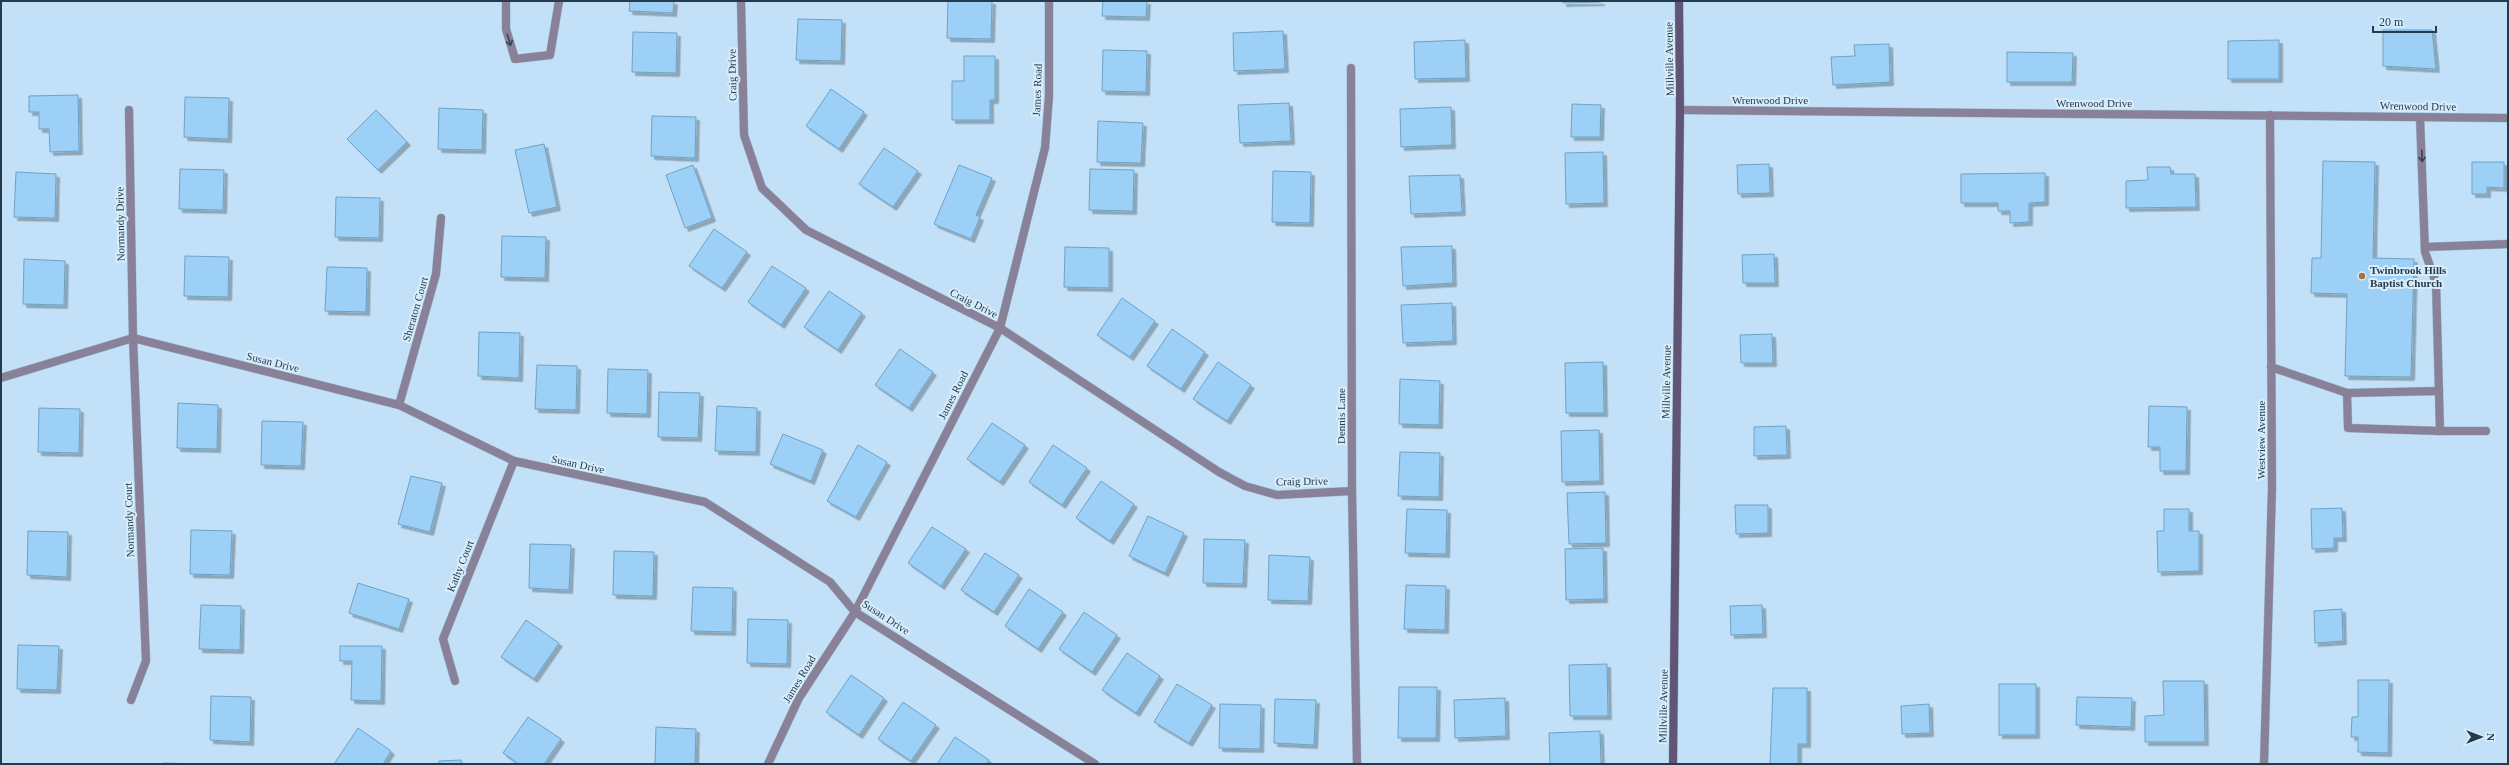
<svg xmlns="http://www.w3.org/2000/svg" width="2509" height="765" font-family="Georgia,serif">
	<style>
		.building { fill: #9cd0f6; stroke: #6ea1c6; filter: url(#shadow) }
		.lines { fill: none; stroke-linecap: round; stroke-linejoin: round }
		.lane-casing { stroke: #9fbcd2; stroke-width: 9 }
		.street-casing { stroke: #9fbcd2; stroke-width: 9 }
		.secondary-casing { stroke: #9fbcd2; stroke-width: 9 }
		.lane { stroke: #888197; stroke-width: 8 }
		.street { stroke: #888197; stroke-width: 8 }
		.secondary { stroke: #605575; stroke-width: 8 }
		.oneway { stroke: #344656 }
		.poi-dot { fill: #ae6f36; stroke: #d8edfc; stroke-width: 1.5 }
		.labels { text-anchor: middle; stroke-width: 4; stroke-linejoin: round; paint-order: stroke }
		.street-label { font-size: 11px; fill: #253b4a; stroke: #d8edfc }
		.poi-label { font-size: 11px; font-weight: bold; fill: #253b4a; stroke: #d8edfc; text-anchor: start }
	</style>
	<defs>
		<filter id="shadow"><feDropShadow dx="3.5" dy="3.5" stdDeviation="0" flood-color="#0004"/></filter>
	</defs>
	<rect width="100%" height="100%" fill="#c2e1f8"/>
	<!-- building -->
	<g class="building">
		<path d="M630,1H674L673,13L629,11Z"/>
		<path d="M948,1H992L991,39L947,38Z"/>
		<path d="M1103,1H1147L1146,17L1102,16Z"/>
		<path d="M1563,1H1601V2L1563,3Z"/>
		<path d="M798,19L842,20L841,61L796,60Z"/>
		<path d="M2383,30H2432L2436,69L2383,66Z"/>
		<path d="M1283,31L1285,69L1234,71L1233,33Z"/>
		<path d="M633,32L677,33L676,73L632,72Z"/>
		<path d="M1465,40L1466,78L1415,79L1414,42Z"/>
		<path d="M2279,40V79H2228V41Z"/>
		<path d="M1889,44L1890,82L1833,85L1831,57L1855,56L1854,45Z"/>
		<path d="M1103,50L1147,51L1146,92L1102,91Z"/>
		<path d="M2007,52L2073,53L2072,82H2007Z"/>
		<path d="M964,56H995V100H990V120H952V81H964Z"/>
		<path d="M831,89L864,112L839,149L806,126Z"/>
		<path d="M78,95L79,151L50,152L49,129H39V112H29V96Z"/>
		<path d="M185,97L229,98L228,139L184,137Z"/>
		<path d="M1289,103L1291,141L1240,143L1238,105Z"/>
		<path d="M1572,104L1601,105L1600,137H1571Z"/>
		<path d="M1451,107L1452,145L1401,147L1400,109Z"/>
		<path d="M439,108L483,110L482,150L438,149Z"/>
		<path d="M376,110L407,142L378,170L347,139Z"/>
		<path d="M652,116L696,117L695,158L651,156Z"/>
		<path d="M1098,121L1143,123L1141,163L1097,162Z"/>
		<path d="M544,144L557,207L529,213L515,150Z"/>
		<path d="M884,148L918,171L893,207L859,184Z"/>
		<path d="M1603,152L1604,203L1566,204L1565,153Z"/>
		<path d="M2323,161L2375,162L2373,258L2414,259L2411,377L2345,376L2347,294L2311,293L2312,258H2321Z"/>
		<path d="M2472,162H2504V188L2487,187V194H2472Z"/>
		<path d="M1769,164L1770,193L1738,194L1737,165Z"/>
		<path d="M693,165L712,218L685,228L666,175Z"/>
		<path d="M959,165L992,178L976,215L980,217L971,239L934,224Z"/>
		<path d="M2147,167H2170L2171,174H2195L2196,207L2126,208V181L2148,180Z"/>
		<path d="M180,169L224,170L223,210L179,209Z"/>
		<path d="M1090,169L1134,170L1133,211L1089,210Z"/>
		<path d="M1273,171L1311,172L1310,223L1272,222Z"/>
		<path d="M16,172L56,174L55,218L14,217Z"/>
		<path d="M2045,173V202L2029,203V222L2010,223V211H1998V203H1961V174Z"/>
		<path d="M1460,175L1462,212L1411,214L1409,176Z"/>
		<path d="M336,197L380,198L379,238L335,237Z"/>
		<path d="M714,229L747,252L722,288L689,266Z"/>
		<path d="M502,236L546,237L545,278L501,277Z"/>
		<path d="M1452,246L1453,283L1403,286L1401,247Z"/>
		<path d="M1065,247L1109,248V288L1064,287Z"/>
		<path d="M1774,254L1775,283H1743L1742,255Z"/>
		<path d="M185,256L229,257L228,297L184,296Z"/>
		<path d="M24,259L65,261L64,305L23,304Z"/>
		<path d="M772,266L806,288L781,325L748,302Z"/>
		<path d="M327,267L367,268L366,312L325,311Z"/>
		<path d="M829,291L862,313L838,350L804,327Z"/>
		<path d="M1122,298L1155,321L1130,357L1097,335Z"/>
		<path d="M1452,303L1453,341L1403,343L1401,305Z"/>
		<path d="M1172,329L1205,352L1181,389L1147,366Z"/>
		<path d="M479,332L520,333L519,378L478,376Z"/>
		<path d="M1772,334L1773,363H1741L1740,335Z"/>
		<path d="M900,349L933,372L909,408L875,385Z"/>
		<path d="M1218,362L1251,385L1227,421L1193,399Z"/>
		<path d="M1603,362L1604,413H1566L1565,363Z"/>
		<path d="M537,365L577,366L576,410L535,409Z"/>
		<path d="M608,369L648,370L647,414L607,413Z"/>
		<path d="M1400,379L1440,381L1439,425L1399,424Z"/>
		<path d="M659,392L700,393L698,438L658,437Z"/>
		<path d="M178,403L218,405L217,449L177,448Z"/>
		<path d="M717,406L757,408L756,452L715,451Z"/>
		<path d="M2149,406L2187,407L2186,471H2160V447H2148Z"/>
		<path d="M39,408L80,409L79,453L38,452Z"/>
		<path d="M262,421L303,422L301,466L261,465Z"/>
		<path d="M992,423L1025,445L1000,482L967,459Z"/>
		<path d="M1786,426L1787,455L1754,456V427Z"/>
		<path d="M1599,430L1600,481L1562,482L1561,431Z"/>
		<path d="M783,434L823,450L811,481L770,464Z"/>
		<path d="M858,445L887,462L856,517L827,501Z"/>
		<path d="M1053,445L1087,468L1062,505L1029,482Z"/>
		<path d="M1400,452L1440,453L1439,497L1398,496Z"/>
		<path d="M411,476L442,483L430,532L398,524Z"/>
		<path d="M1101,481L1134,504L1110,541L1076,518Z"/>
		<path d="M1605,492L1606,543L1569,544L1567,493Z"/>
		<path d="M1735,505H1768V533L1736,534Z"/>
		<path d="M2342,508L2343,538H2334V548L2312,549L2311,509Z"/>
		<path d="M1407,509L1447,510L1446,554L1405,553Z"/>
		<path d="M2164,509H2189V531H2199V571L2158,572L2157,531H2164Z"/>
		<path d="M1148,516L1184,533L1165,573L1129,556Z"/>
		<path d="M932,527L966,549L941,586L908,563Z"/>
		<path d="M191,530L232,531L230,575L190,574Z"/>
		<path d="M28,531L68,532L67,577L27,575Z"/>
		<path d="M1204,539L1245,540L1243,584L1203,583Z"/>
		<path d="M530,544L571,545L569,590L529,588Z"/>
		<path d="M1603,548L1604,599L1566,600L1565,549Z"/>
		<path d="M614,551L654,552L653,596L613,595Z"/>
		<path d="M985,553L1019,575L994,612L961,590Z"/>
		<path d="M1269,555L1310,557L1308,601L1268,600Z"/>
		<path d="M358,583L409,599L399,629L349,613Z"/>
		<path d="M1406,585L1446,586L1445,630L1404,629Z"/>
		<path d="M693,587L733,588L732,632L691,631Z"/>
		<path d="M1029,589L1063,612L1038,649L1005,626Z"/>
		<path d="M201,605L241,606L240,650L199,649Z"/>
		<path d="M1762,605L1763,634L1731,635L1730,606Z"/>
		<path d="M2342,609L2343,641L2315,643L2314,611Z"/>
		<path d="M1084,612L1117,635L1092,672L1059,649Z"/>
		<path d="M748,619L788,620L787,664L747,663Z"/>
		<path d="M526,620L559,643L534,679L501,657Z"/>
		<path d="M18,645L59,646L57,690L17,689Z"/>
		<path d="M340,646H382L381,701L351,700L352,661H340Z"/>
		<path d="M1127,653L1160,676L1136,713L1102,690Z"/>
		<path d="M1607,664L1608,716H1570L1569,665Z"/>
		<path d="M851,675L884,698L859,735L826,712Z"/>
		<path d="M2358,680H2389L2388,753L2358,752V737H2351L2352,717H2358Z"/>
		<path d="M2163,681H2204L2205,742H2145V716L2164,715Z"/>
		<path d="M1177,684L1212,705L1189,743L1154,722Z"/>
		<rect x="1999" y="684" width="37" height="51"/>
		<path d="M1399,687H1437L1436,738H1398Z"/>
		<path d="M1773,688H1807V744H1798V764H1770Z"/>
		<path d="M211,696L251,697L250,742L210,740Z"/>
		<path d="M2077,697L2132,698L2131,727L2076,725Z"/>
		<path d="M1505,698L1506,736L1455,738L1454,700Z"/>
		<path d="M1275,699L1316,700L1314,745L1274,743Z"/>
		<path d="M903,702L936,725L911,761L878,739Z"/>
		<path d="M1220,704L1261,705L1260,749L1219,748Z"/>
		<path d="M1929,704L1930,733L1902,734L1901,706Z"/>
		<path d="M528,717L561,739L544,764H519L503,753Z"/>
		<path d="M656,727L696,729L695,764H655Z"/>
		<path d="M358,728L391,751L383,764H334Z"/>
		<path d="M1600,731L1601,764H1550L1549,733Z"/>
		<path d="M955,737L989,760L986,764H937Z"/>
		<path d="M461,760L462,764H439V761Z"/>
		<path d="M163,763L204,764H163Z"/>
	</g>
	<g class="lines">
		<defs>
			<g id="lane">
				<path d="M506,1V29L515,59L550,55L559,1"/>
				<path d="M2420,117L2425,252L2436,283L2440,431H2486"/>
				<path d="M2425,247L2508,244"/>
				<path d="M2271,367L2347,393"/>
				<path d="M2439,391L2347,393L2348,428L2440,431"/>
			</g>
			<g id="street">
				<path d="M741,1L744,135L762,188L806,230L1000,328L1219,472L1245,486L1277,495L1352,491"/>
				<path d="M1351,68L1352,491L1357,764"/>
				<path d="M129,110L133,338L146,661L131,700"/>
				<path d="M1680,110L2508,118"/>
				<path d="M1,378L133,338L399,405L514,461L705,502L830,582L855,612L1095,764"/>
				<path d="M399,405L436,274L441,218"/>
				<path d="M455,681L443,639L514,461"/>
				<path d="M768,764L799,698L855,612L1000,328L1045,148L1049,96V1"/>
				<path d="M2264,764L2272,488L2270,115"/>
			</g>
			<path id="secondary" d="M1673,764L1680,110L1679,1"/>
		</defs>
		<!-- lane casing -->
		<use href="#lane" class="lane-casing"/>
		<!-- street casing -->
		<use href="#street" class="street-casing"/>
		<!-- secondary casing -->
		<use href="#secondary" class="secondary-casing"/>
		<!-- lane -->
		<use href="#lane" class="lane"/>
		<!-- street -->
		<use href="#street" class="street"/>
		<!-- secondary -->
		<use href="#secondary" class="secondary"/>
	</g>
	<!-- one-way arrows -->
	<defs><path id="oneway-shaft" d="M-6 0H5M1.5-3L5.5 0L1.5 3" fill="none" stroke-width="1.6" stroke-linecap="round" stroke-linejoin="round"/></defs>
	<g class="oneway">
		<use href="#oneway-shaft" transform="translate(509 40) rotate(73)"/>
		<use href="#oneway-shaft" transform="translate(2422 156) rotate(88)"/>
	</g>
	<!-- markers -->
	<circle class="poi-dot" cx="2362" cy="276" r="4"/>
	<g class="labels">
		<!-- street labels -->
		<g class="street-label">
			<text transform="translate(1669 59) rotate(-91)" y="4">Millville Avenue</text>
			<text transform="translate(732 75) rotate(-91)" y="4">Craig Drive</text>
			<text transform="translate(1037 90) rotate(-88)" y="4">James Road</text>
			<text x="1770" y="104">Wrenwood Drive</text>
			<text x="2094" y="107">Wrenwood Drive</text>
			<text transform="translate(2418 106) rotate(1)" y="4">Wrenwood Drive</text>
			<text transform="translate(120 224) rotate(-91)" y="4">Normandy Drive</text>
			<text transform="translate(974 303) rotate(27)" y="4">Craig Drive</text>
			<text transform="translate(415 309) rotate(-74)" y="4">Sheraton Court</text>
			<text transform="translate(273 362) rotate(14)" y="4">Susan Drive</text>
			<text transform="translate(1666 382) rotate(-89)" y="4">Millville Avenue</text>
			<text transform="translate(953 395) rotate(-63)" y="4">James Road</text>
			<text transform="translate(1341 416) rotate(-90)" y="4">Dennis Lane</text>
			<text transform="translate(2261 440) rotate(-90)" y="4">Westview Avenue</text>
			<text transform="translate(578 464) rotate(12)" y="4">Susan Drive</text>
			<text transform="translate(1302 481) rotate(-1)" y="4">Craig Drive</text>
			<text transform="translate(129 520) rotate(-92)" y="4">Normandy Court</text>
			<text transform="translate(460 566) rotate(-68)" y="4">Kathy Court</text>
			<text transform="translate(886 617) rotate(33)" y="4">Susan Drive</text>
			<text transform="translate(799 679) rotate(-59)" y="4">James Road</text>
			<text transform="translate(1663 706) rotate(-89)" y="4">Millville Avenue</text>
		</g>
		<!-- poi labels -->
		<g class="poi-label">
			<text x="2370" y="274">Twinbrook Hills<tspan x="2370" dy="13">Baptist Church</tspan></text>
		</g>
	</g>
	<!-- border -->
	<rect width="2509" height="765" fill="none" stroke="#253b4a" stroke-width="4"/>
	<!-- north arrow -->
	<g transform="translate(2481 737) rotate(90)" stroke="#d8edfc" stroke-width="3" paint-order="stroke">
	<path d="M0-3L7 15L0 10L-7 15Z" fill="#253b4a"/>
	<text y="-6" font-size="11" font-weight="bold" text-anchor="middle" fill="#253b4a">N</text>
	</g>
	<!-- scale -->
	<path d="M2373 26v6h63v-6" fill="none" stroke="#253b4a" stroke-width="2"/>
	<text x="2379" y="26" font-size="12" fill="#253b4a" stroke="#d8edfc" stroke-width="3" paint-order="stroke">20 m</text>
</svg>
